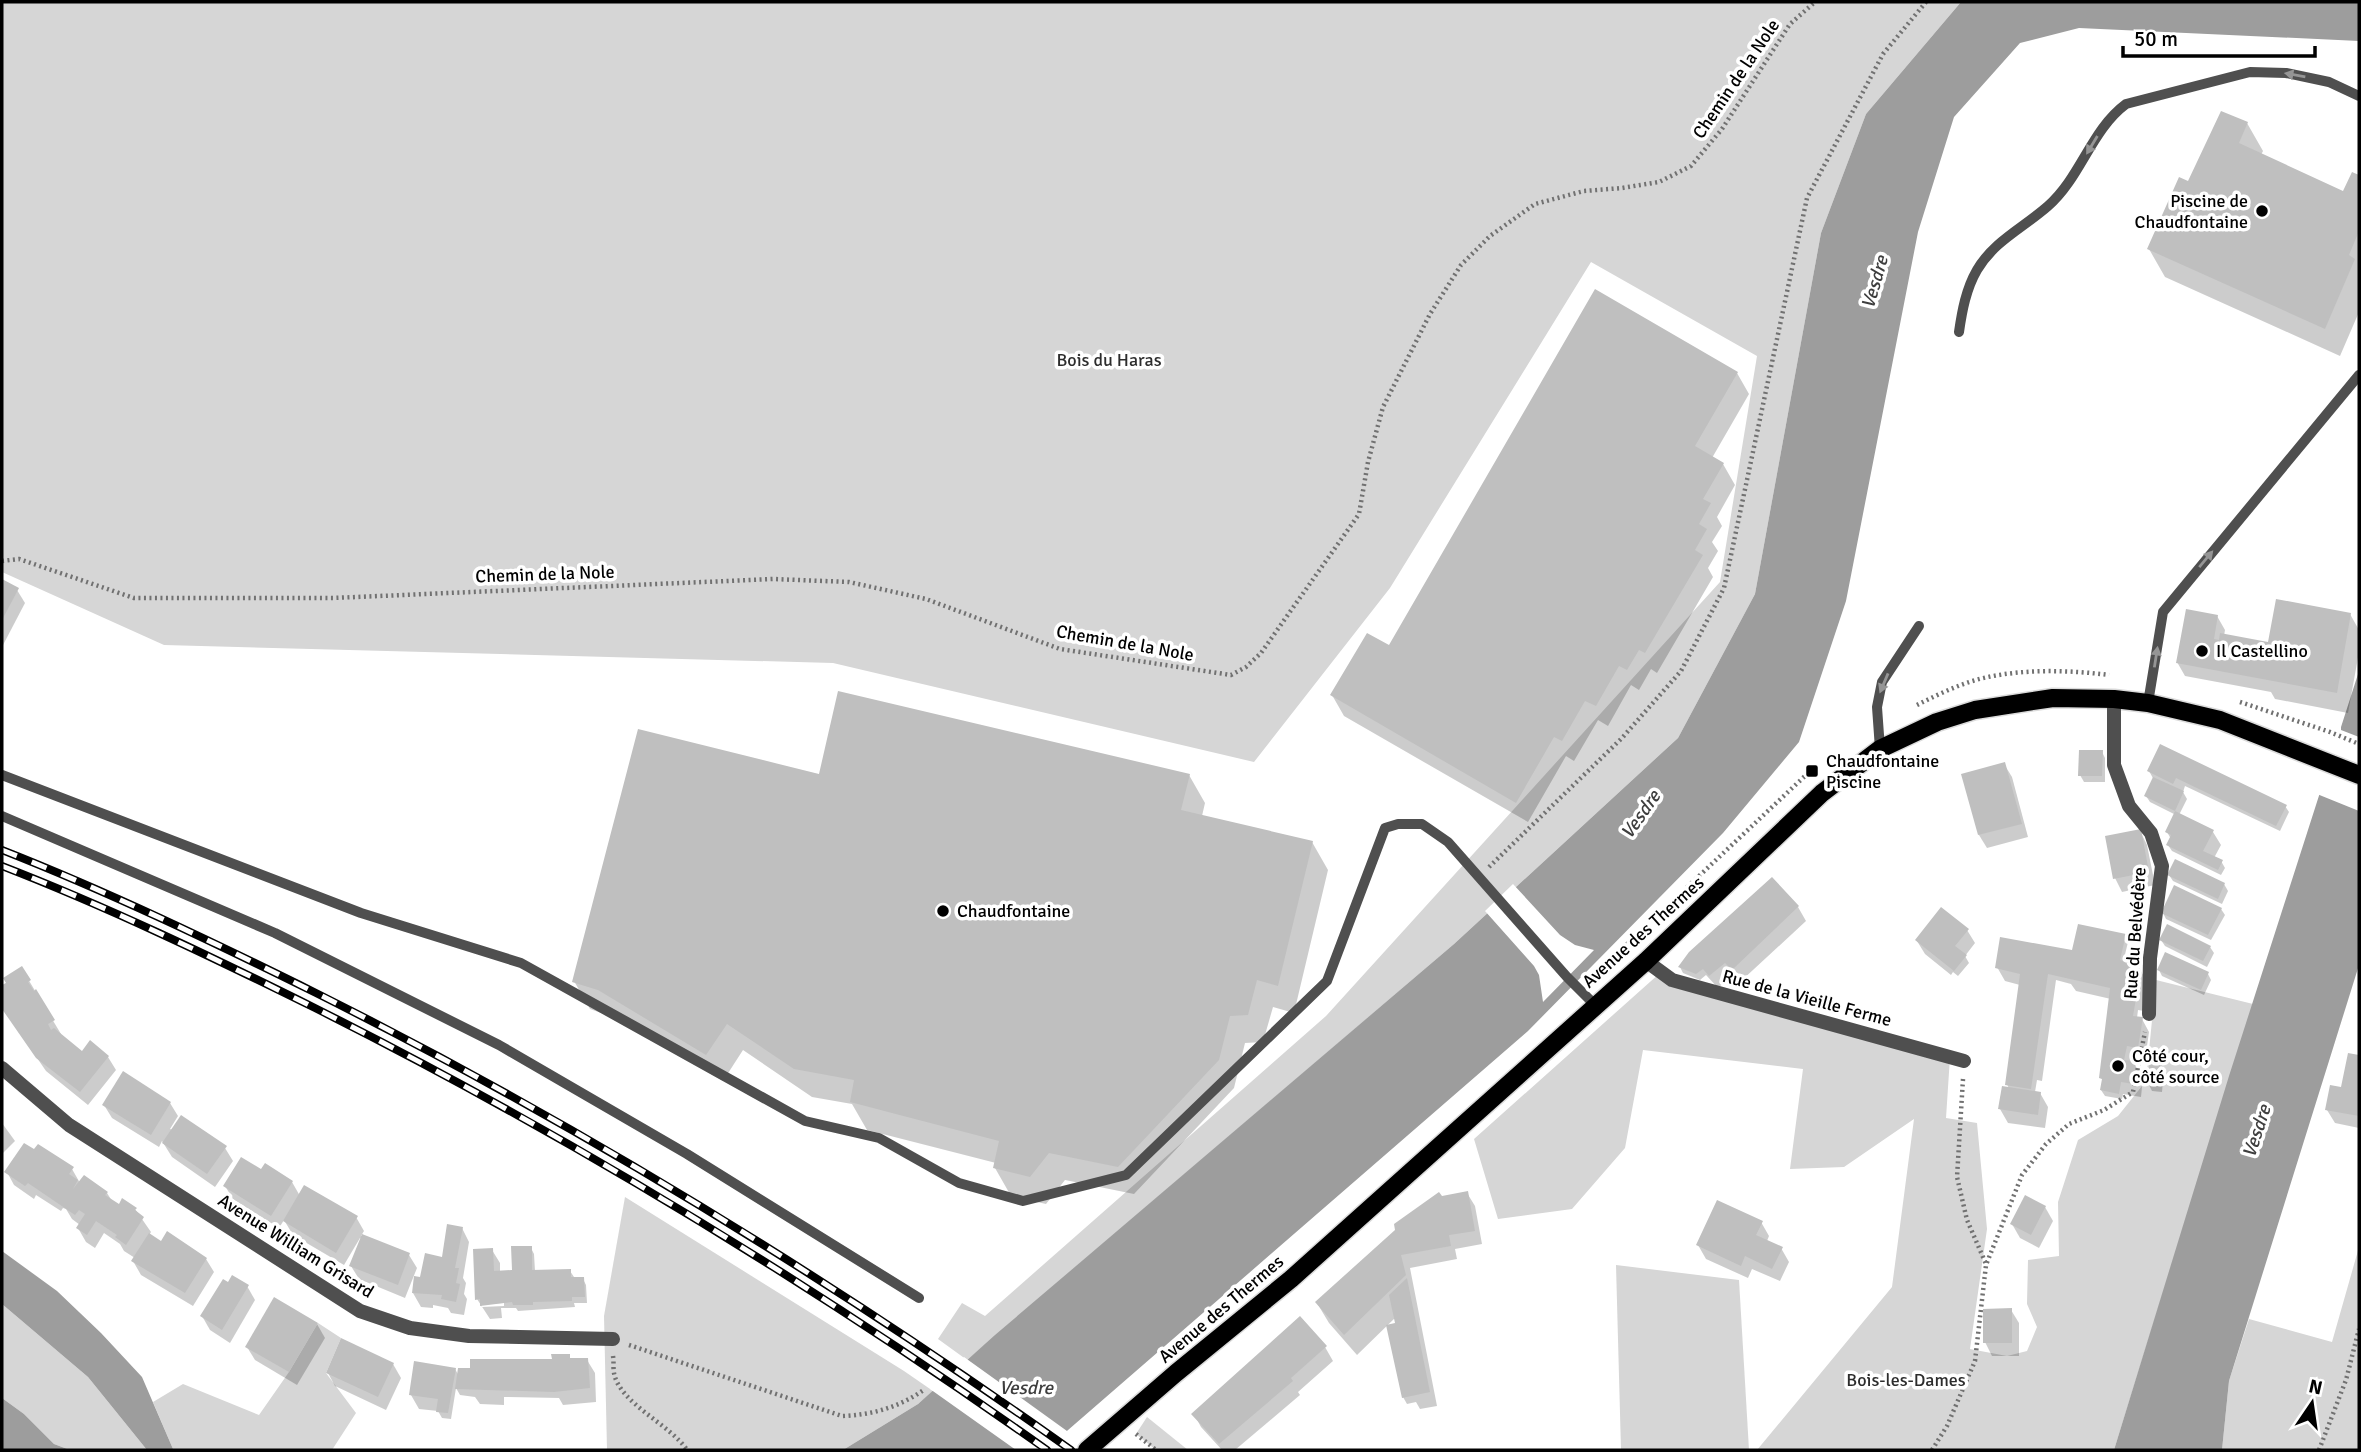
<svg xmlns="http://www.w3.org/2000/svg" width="2361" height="1452" font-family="Signika,sans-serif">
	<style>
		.green { fill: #d6d6d6 }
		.water { fill: #9d9d9d }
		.pier { fill: #fff }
		.shadow { fill: #0003; fill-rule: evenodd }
		.building { fill: #bfbfbf }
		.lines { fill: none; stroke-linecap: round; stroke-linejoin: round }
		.primary-casing { stroke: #dbdbdb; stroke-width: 21 }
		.path { stroke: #717171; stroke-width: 4.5; stroke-dasharray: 2 3.5; stroke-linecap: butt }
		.lane { stroke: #4f4f4f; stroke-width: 10 }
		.street { stroke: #4f4f4f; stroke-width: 14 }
		.primary { stroke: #000; stroke-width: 18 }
		.rail-casing { stroke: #000; stroke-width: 8 }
		.rail { stroke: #fff; stroke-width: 5; stroke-dasharray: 16; stroke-linecap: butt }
		.oneway { fill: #959595 }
		.poi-dot { fill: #000; stroke: #fff; stroke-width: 2.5 }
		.labels { text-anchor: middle; stroke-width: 7; stroke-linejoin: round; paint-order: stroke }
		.street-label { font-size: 18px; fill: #000; stroke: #fff }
		.poi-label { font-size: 18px; fill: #000; stroke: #fff; text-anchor: start }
		.park-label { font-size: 18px; fill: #2d2d2d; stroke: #fff }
		.water-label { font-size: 19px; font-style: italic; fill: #3e3e3e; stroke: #fff }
	</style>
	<rect width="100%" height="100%" fill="#fff"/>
	<!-- green -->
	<g class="green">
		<path d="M2,2H1961L1866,114L1821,233L1755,594L1678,738L1454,944L967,1360L938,1339L962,1303L985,1316L1326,1016L1720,582L1757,356L1591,262L1390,588L1254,762L833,663L164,645L2,572Z"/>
		<path d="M1660,973L1950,1057L1946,1118L1977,1123L1987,1229L1970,1349L2007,1356L2027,1351L2037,1327L2027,1304L2028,1260L2059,1256L2058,1202L2078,1140L2118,1116L2146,1081L2156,980L2253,1004L2114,1450H1757L1892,1287L1914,1119L1844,1167L1790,1169L1803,1069L1643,1050L1625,1148L1572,1209L1498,1219L1474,1139Z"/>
		<path d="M625,1197L904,1371L933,1391L918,1404L843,1450H607L604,1316Z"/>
		<path d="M2359,1247V1450H2222L2229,1381L2249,1319L2332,1342Z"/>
		<path d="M1616,1265L1739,1280L1749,1450H1621Z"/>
		<path d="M2,1304L88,1377L147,1450H70L54,1444L24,1414L2,1398Z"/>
		<path d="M318,1323L341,1338L326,1373L356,1413L332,1450L173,1449L153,1402L183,1384L259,1415L289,1372Z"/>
		<path d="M1147,1417L1188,1450H1156L1136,1434Z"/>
	</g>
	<!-- water -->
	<g class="water">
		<path d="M1961,2H2359V41L2079,28L2020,43L1954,117L1918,232L1846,601L1799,742L1723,833L1528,1031L1045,1450H843L918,1404L995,1335L1454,944L1678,738L1755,594L1821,233L1866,114Z"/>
		<path d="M2359,671V965L2229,1381L2222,1450H2114L2229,1076Z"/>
		<path d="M2,1251L57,1291L101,1333L142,1377L173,1449L176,1450H147L88,1377L2,1304Z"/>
		<path d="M2,1398L24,1414L54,1444L70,1450H2Z"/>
	</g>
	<!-- pier -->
	<g class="pier">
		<path d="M2341,718V730L2359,737V811L2317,794Z"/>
		<path d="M1513,884L1560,935L1575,945L1594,950L1543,1002L1539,975L1534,966L1485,911Z"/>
		<path d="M964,1357L1067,1431L1070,1433L1050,1450H1016L930,1389Z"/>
	</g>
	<!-- shadow -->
	<g class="shadow">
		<path d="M2247,123L2263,151L2261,155L2343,193L2353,174L2359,177V312L2340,356L2165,277L2149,249L2189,183Z"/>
		<path d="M1737,373L1749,394L1712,458L1723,464L1735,485L1717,517L1722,526L1712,542L1718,551L1708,568L1713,577L1657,673L1651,669L1639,690L1631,685L1608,726L1598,720L1574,761L1566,756L1528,822L1344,716L1332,695L1389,647Z"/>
		<path d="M2,581L17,590L25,603L2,647Z"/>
		<path d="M2350,614L2359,630V652L2348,713L2275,699L2271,692L2185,676L2177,662L2217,616L2225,630L2224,636L2268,648Z"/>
		<path d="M2161,746L2285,806L2289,812L2280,831L2185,786L2183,792L2187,799L2179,815L2213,832L2221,845L2214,858L2221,861L2225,868L2221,875L2172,851L2168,845L2171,839L2167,832L2176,815L2150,802L2146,796L2154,780L2149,771Z"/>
		<path d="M2102,752L2105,758V782H2084L2080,775Z"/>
		<path d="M2004,764L2012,777L2028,837L1987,848L1979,835L1963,775Z"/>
		<path d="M1189,775L1205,803L1202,816L1312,842L1328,870L1294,1013L1273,1007L1263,1042L1245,1043L1234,1088L1134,1194L1065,1180L1046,1204L1011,1196L995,1168L996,1163L867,1130L852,1104L812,1097L743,1050L723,1081L615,1018L590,1009L574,981L821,776Z"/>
		<path d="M2140,831L2147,845L2155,885L2122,892L2115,878Z"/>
		<path d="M2169,875L2224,884L2228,891L2222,904L2173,881Z"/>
		<path d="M1771,879L1798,907L1806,921L1740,982L1733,975L1718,988L1706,975L1700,980L1683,973L1680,967Z"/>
		<path d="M2221,909L2225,915L2211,940L2166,919L2163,913Z"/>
		<path d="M1967,930L1975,943L1965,956L1969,963L1958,976L1953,972L1951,975L1925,954L1917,941Z"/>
		<path d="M2124,936L2128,942L2123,963L2138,966L2146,980L2144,1011L2138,1010L2137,1018L2142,1019L2149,1032L2145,1060L2134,1059L2133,1063L2143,1077L2141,1097L2123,1094L2122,1099L2105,1096L2101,1090L2103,1081L2101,1077L2111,999L2076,991L2071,984L2056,980L2042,1081L2037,1080L2035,1092L2040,1093L2048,1107L2045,1128L2008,1123L2000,1109L2009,1089L2007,1084L2020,985L2005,981L1997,967L2074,952ZM2135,975H2139L2136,989Z"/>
		<path d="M2161,940L2210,947L2214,953L2207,967L2165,946Z"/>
		<path d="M22,969L61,1034L60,1035L82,1053L108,1057L116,1070L88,1105L46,1071L2,1007V987Z"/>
		<path d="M2159,970L2208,974L2211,980L2204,995L2162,976Z"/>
		<path d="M2350,1055L2359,1057V1128L2335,1123L2327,1110L2343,1089Z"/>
		<path d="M2161,1063L2164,1069L2162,1092L2152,1091L2149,1085Z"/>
		<path d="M170,1103L178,1116L170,1129L225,1148L233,1161L215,1187L172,1157L162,1141L159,1147L112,1118L104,1105Z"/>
		<path d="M2,1123L15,1141L2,1154Z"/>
		<path d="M72,1169L80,1183L107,1193L112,1201L119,1206L135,1209L151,1232L149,1235L162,1243L206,1259L214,1272L193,1306L141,1275L133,1261L135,1258L124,1251L120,1244L104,1233L95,1248L86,1242L78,1228L80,1225L72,1219L66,1209L63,1208L61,1211L36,1195L34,1199L14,1185L7,1172Z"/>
		<path d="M262,1172L292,1182L300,1196L356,1217L364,1231L361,1236L409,1255L417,1268L405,1298L359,1279L351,1266L362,1239L360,1238L344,1265L293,1235L284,1220L279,1228L233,1199L225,1186Z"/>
		<path d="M1467,1193L1475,1206L1482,1244L1455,1249L1457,1259L1410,1268L1437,1406L1420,1409L1416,1402L1407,1404L1403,1397L1396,1317L1357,1355L1329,1323L1317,1303L1441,1198Z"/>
		<path d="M2026,1197L2045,1207L2053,1221L2039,1248L2020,1238L2012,1224Z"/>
		<path d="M1761,1222L1769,1236L1767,1241L1781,1248L1789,1262L1780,1281L1752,1269L1748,1278L1706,1259L1698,1245Z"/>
		<path d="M462,1228L469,1242L463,1278L466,1283L464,1294L467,1299L464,1315L451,1313L448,1308L433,1305V1308L421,1307L413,1293L422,1279L443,1259Z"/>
		<path d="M531,1248L534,1254L535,1271H570L574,1277L583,1279L586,1285L587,1303H574L575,1307L518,1311L516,1308H501L502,1318L490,1319L477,1299L492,1250L500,1263V1272H513ZM504,1303V1306L482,1307V1304Z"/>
		<path d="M228,1284L247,1286L255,1300L230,1343L210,1330L202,1316Z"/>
		<path d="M2011,1310L2019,1323V1356H1992L1985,1342Z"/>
		<path d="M317,1324L325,1338L297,1385L255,1360L247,1347Z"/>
		<path d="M1325,1347L1333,1361L1298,1392L1300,1395L1235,1450H1222L1201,1427L1194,1414Z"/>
		<path d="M571,1360H587L595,1373L596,1402L563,1405L559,1398L504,1397V1405L480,1404L475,1397L460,1395L456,1388L451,1419L442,1418L438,1411L419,1409L411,1395L455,1369L459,1376Z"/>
		<path d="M393,1364L401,1378L386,1410L335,1386L328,1373Z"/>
	</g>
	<!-- building -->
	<g class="building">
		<path d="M2221,111L2248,122L2239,143L2343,191L2352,172L2359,175V231L2349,255L2355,259L2325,329L2147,249L2179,177L2188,181Z"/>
		<path d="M1595,289L1738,372L1695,446L1724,463L1703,499L1711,503L1699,524L1707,529L1695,550L1703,555L1645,653L1639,650L1627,670L1619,666L1596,706L1585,701L1562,741L1554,737L1516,803L1330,695L1367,633L1389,645Z"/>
		<path d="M2,579L19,588L2,620Z"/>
		<path d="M2276,599L2351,613L2337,693L2176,663L2186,609L2218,615L2214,639L2219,640L2220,633L2268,642Z"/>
		<path d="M838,691L1190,774L1181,810L1313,841L1278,986L1257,980L1248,1015L1230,1016L1219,1060L1118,1167L1049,1153L1030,1177L993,1168L999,1141L850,1102L854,1080L794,1069L727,1024L706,1055L598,990L572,982L638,729L819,774Z"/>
		<path d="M2160,744L2287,805L2276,826L2176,778L2173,784L2147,771Z"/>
		<path d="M2079,750H2103L2102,776H2078Z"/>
		<path d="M2005,762L2022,824L1978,835L1961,774Z"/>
		<path d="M2153,777L2184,791L2175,811L2144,796Z"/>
		<path d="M2175,811L2214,830L2203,851L2223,860L2218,870L2166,845L2171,835L2165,832Z"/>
		<path d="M2141,829L2149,872L2113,879L2105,836Z"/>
		<path d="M2175,859L2225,883L2218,899L2167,875Z"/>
		<path d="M1772,877L1799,906L1732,970L1725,963L1709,976L1703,969L1696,974L1678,967L1689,952Z"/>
		<path d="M2174,885L2222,908L2208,935L2161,913Z"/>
		<path d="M1941,907L1969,929L1955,946L1967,955L1954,971L1915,940Z"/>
		<path d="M2078,924L2126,934L2120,960L2139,965L2136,981H2139L2133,1016L2143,1017L2138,1048L2127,1046L2124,1060L2136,1061L2134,1084L2121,1082L2119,1094L2100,1090L2102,1079L2099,1078L2110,988L2048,974L2031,1089L2005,1085L2020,974L1995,968L2000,937L2072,950Z"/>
		<path d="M2167,924L2211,946L2203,961L2159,940Z"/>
		<path d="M2165,952L2209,972L2201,990L2157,970Z"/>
		<path d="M22,966L31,980L28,982L34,991L36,989L55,1020L48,1024L51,1030L54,1028L82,1051L90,1040L109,1056L80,1092L36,1058L2,1009V985L6,983L3,978Z"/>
		<path d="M2348,1053L2359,1055V1116L2325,1110L2330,1085L2341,1087Z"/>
		<path d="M2150,1060L2162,1061L2159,1086L2147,1085Z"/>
		<path d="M123,1071L171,1102L151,1135L102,1105Z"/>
		<path d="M2002,1086L2041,1092L2038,1115L1998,1109Z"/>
		<path d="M181,1115L227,1146L207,1174L162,1143Z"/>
		<path d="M24,1143L34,1149L38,1144L74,1167L69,1174L78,1180L73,1189L84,1175L108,1192L105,1195L119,1204L122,1198L137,1208L135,1210L144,1217L126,1245L115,1237L117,1235L96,1221L87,1235L76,1228L85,1214L79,1210L75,1215L28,1183L25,1186L4,1172Z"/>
		<path d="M241,1157L261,1169L265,1163L293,1181L271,1216L223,1186Z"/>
		<path d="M304,1185L358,1216L336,1253L283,1221Z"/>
		<path d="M1468,1191L1475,1231L1449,1235L1451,1246L1401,1255L1406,1275L1344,1335L1315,1302L1395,1230L1394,1224L1439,1192L1442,1196Z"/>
		<path d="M2025,1195L2046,1206L2031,1235L2010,1224Z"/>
		<path d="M1717,1200L1763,1221L1756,1235L1783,1247L1772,1269L1745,1256L1741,1266L1696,1245Z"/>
		<path d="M447,1224L463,1227L455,1268H459L456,1283L460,1284L456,1302L441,1299L442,1295L412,1293L414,1276L420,1277L425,1253L442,1257Z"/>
		<path d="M167,1231L207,1258L185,1293L131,1261L149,1233L161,1241Z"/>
		<path d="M362,1234L410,1253L398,1285L349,1266Z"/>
		<path d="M511,1246H532V1270L571,1269V1277H584L585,1297H572V1301L533,1302V1305H513L512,1302L480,1306V1299L475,1300L473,1249L493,1248L494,1271L512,1270Z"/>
		<path d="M232,1275L249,1285L222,1330L200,1316L223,1279L228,1282Z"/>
		<path d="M1407,1278L1430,1392L1402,1398L1386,1325L1395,1323L1389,1295Z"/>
		<path d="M274,1297L318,1323L289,1372L245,1347Z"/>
		<path d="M2012,1308V1343H1983V1309Z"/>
		<path d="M1300,1316L1327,1346L1291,1378L1293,1381L1219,1444L1191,1414Z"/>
		<path d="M341,1338L394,1363L378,1397L326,1373Z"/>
		<path d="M551,1354H570V1358H588L590,1388L554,1392L455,1389L458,1368H470V1359H552Z"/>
		<path d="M414,1361L456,1368L448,1413L436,1412L438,1399L409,1395Z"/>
	</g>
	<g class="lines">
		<defs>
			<path id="primary" d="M1087,1450L1176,1373L1291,1279L1646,961L1822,793L1880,749L1937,722L1975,710L2053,698L2114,699L2148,703L2220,720L2359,775"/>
		</defs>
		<!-- primary casing -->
		<use href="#primary" class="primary-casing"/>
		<!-- path -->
		<g class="path">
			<path d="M2,561L19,559L134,598H333L773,579L849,582L926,599L1060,649L1231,675L1246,667L1261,653L1359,514L1368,462L1383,407L1430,314L1461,265L1490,236L1535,204L1584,191L1622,188L1659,182L1691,166L1722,129L1790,24L1815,2"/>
			<path d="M2240,702L2330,732L2359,744"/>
			<path d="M1917,705C1939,694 1963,682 1988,677C2026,669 2070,670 2109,675"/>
			<path d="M1489,867L1622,738L1681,671L1724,588L1807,198L1883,54L1926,2"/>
			<path d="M1591,978L1806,775"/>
			<path d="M1963,1079L1957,1177L1967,1220L1986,1264"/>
			<path d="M629,1345L842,1416C872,1415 900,1407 925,1389"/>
			<path d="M613,1356C614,1362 613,1368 614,1373C619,1403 671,1425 687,1450"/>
			<path d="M1136,1434L1156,1450"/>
			<path d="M1932,1450L1947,1426L1975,1361L1986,1265L2022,1175L2046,1144L2069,1124L2104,1110L2133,1092L2145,1032"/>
			<path d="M2319,1450L2346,1380L2359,1329"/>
		</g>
		<!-- lane -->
		<g class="lane">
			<path d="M1959,332C1962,311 1966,289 1977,270C1994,241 2023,228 2048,206C2081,177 2091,130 2126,104L2250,72L2286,73L2329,82L2359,96"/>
			<path d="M2148,703L2163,612L2359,375"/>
			<path d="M1880,749L1877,707L1882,682L1919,626"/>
			<path d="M2,775L361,913L521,963L805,1121L879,1138L959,1183L1023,1201L1126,1175L1327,981L1385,828L1398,824H1422L1448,842L1567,977L1595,1005"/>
			<path d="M2,816L275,933L499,1045L687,1154L919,1298"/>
		</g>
		<!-- street -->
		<g class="street">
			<path d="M2114,699V765L2129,806L2151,833L2162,866L2150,958L2149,1014"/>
			<path d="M1646,961L1672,980L1964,1061"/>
			<path d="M2,1068L69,1125L360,1311L410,1328L469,1336L613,1339"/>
		</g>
		<!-- primary -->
		<use href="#primary" class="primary"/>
		<defs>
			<g id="rail">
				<path d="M2,850C109,892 213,942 316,993C580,1125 831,1280 1071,1450"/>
				<path d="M2,866C108,907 212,957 315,1008C570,1136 814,1285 1047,1450"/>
			</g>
		</defs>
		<!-- rail casing -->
		<use href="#rail" class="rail-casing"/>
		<!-- rail -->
		<use href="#rail" class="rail"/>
	</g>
	<!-- one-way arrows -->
	<defs><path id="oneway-solid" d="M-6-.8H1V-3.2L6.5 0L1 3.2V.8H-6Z" transform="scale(1.75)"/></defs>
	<g class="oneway">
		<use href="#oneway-solid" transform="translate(2295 75) rotate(-170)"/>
		<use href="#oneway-solid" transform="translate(2092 145) rotate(121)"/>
		<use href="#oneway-solid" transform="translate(2206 559) rotate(-50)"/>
		<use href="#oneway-solid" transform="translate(2156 657) rotate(-81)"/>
		<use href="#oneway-solid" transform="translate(1884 683) rotate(113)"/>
	</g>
	<!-- markers -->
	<g class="poi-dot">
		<circle cx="2262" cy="211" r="7"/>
		<circle cx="2202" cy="651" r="7"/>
		<rect x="1805" y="764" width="14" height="14" rx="3.5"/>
		<circle cx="943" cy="911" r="7"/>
		<circle cx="2118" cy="1066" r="7"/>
	</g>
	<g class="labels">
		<!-- street labels -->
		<g class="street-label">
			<text transform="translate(1736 79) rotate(-56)" y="6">Chemin de la Nole</text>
			<text transform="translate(545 574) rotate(-2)" y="6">Chemin de la Nole</text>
			<text transform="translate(1125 643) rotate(10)" y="6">Chemin de la Nole</text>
			<text transform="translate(1643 932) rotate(-42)" y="6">Avenue des Thermes</text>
			<text transform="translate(2135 933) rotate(-86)" y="6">Rue du Belvédère</text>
			<text transform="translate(1807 998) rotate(15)" y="6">Rue de la Vieille Ferme</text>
			<text transform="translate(296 1246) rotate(32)" y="6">Avenue William Grisard</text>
			<text transform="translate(1221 1309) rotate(-40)" y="6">Avenue des Thermes</text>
		</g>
		<!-- poi labels -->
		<g class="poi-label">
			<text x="2248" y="207" text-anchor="end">Piscine de<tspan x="2248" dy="21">Chaudfontaine</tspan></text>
			<text x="2216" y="657">Il Castellino</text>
			<text x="1826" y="767">Chaudfontaine<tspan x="1826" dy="21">Piscine</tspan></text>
			<text x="957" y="917">Chaudfontaine</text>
			<text x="2132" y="1062">Côté cour,<tspan x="2132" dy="21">côté source</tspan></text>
		</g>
		<!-- park labels -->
		<g class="park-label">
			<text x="1109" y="366">Bois du Haras</text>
			<text x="1906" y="1386">Bois-les-Dames</text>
		</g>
		<!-- water labels -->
		<g class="water-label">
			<text transform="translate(1874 282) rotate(-74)" y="7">Vesdre</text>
			<text transform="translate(1640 814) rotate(-55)" y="7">Vesdre</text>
			<text transform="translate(2256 1131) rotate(-72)" y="7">Vesdre</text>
			<text x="1026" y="1394">Vesdre</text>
		</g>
	</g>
	<!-- border -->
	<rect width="2361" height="1452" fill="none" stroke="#000000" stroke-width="7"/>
	<!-- north arrow -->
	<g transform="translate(2312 1403) rotate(13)" stroke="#ffffff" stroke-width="5" paint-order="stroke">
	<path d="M0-5L12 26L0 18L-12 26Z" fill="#000000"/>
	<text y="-10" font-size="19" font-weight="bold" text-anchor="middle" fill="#000000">N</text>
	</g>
	<!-- scale -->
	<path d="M2123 46v10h192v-10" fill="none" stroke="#000000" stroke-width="3.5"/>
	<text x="2134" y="46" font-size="21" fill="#000000" stroke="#ffffff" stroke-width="5" paint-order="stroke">50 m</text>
</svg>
